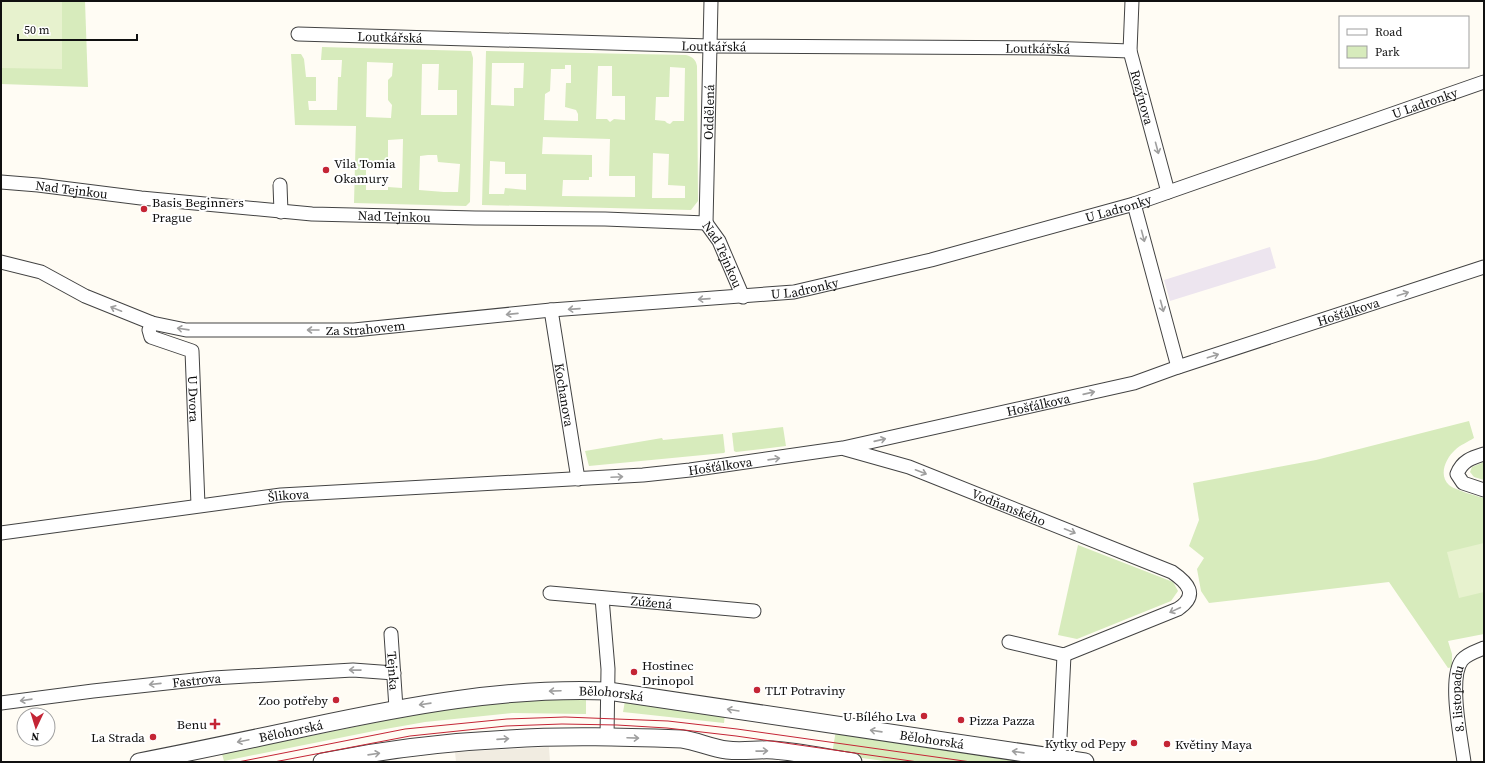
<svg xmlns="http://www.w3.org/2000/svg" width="1485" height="763" font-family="'Source Serif 4',serif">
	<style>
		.industrial { fill: #ede5ef }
		.green { fill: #d7ebbc; fill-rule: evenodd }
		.pitch { fill: #e7f2ce }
		.plaza { fill: #f1ece1 }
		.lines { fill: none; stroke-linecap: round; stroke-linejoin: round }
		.minor-casing { stroke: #434343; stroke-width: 15 }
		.tertiary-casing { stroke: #434343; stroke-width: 19 }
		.minor { stroke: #fff; stroke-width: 13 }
		.tertiary { stroke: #fff; stroke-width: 17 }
		.tram { stroke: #c42535; stroke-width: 1 }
		.oneway { stroke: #9f9f9f }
		.poi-dot { fill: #c42535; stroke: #fff; stroke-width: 1.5 }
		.labels { text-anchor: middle; stroke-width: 4; stroke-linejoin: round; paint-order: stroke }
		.street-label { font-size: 13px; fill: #101010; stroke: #fff }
		.poi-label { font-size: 13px; fill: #101010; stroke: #fff; text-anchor: start }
	</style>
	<rect width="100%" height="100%" fill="#fffcf4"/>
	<!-- industrial -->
	<path class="industrial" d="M1270,247L1276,268L1170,301L1164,280Z"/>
	<!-- green -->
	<g class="green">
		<path d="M1,1H85L88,87L1,84Z"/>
		<path d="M322,47L471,51L473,58L470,202L466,206L354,203L356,126L295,125L291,54H301L304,59L306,77H316V101H308L309,110H337L338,77H341L342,60H321ZM367,62L393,63L392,76L388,80V100L392,105L391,118L366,117ZM422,64H439L438,90H457V115H421ZM403,139L402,188L388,187V190H366V163H388V140ZM428,153V155H437L438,162L460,164L458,192H444V194V192L419,190L420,156L428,155Z"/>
		<path d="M486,51L686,55C693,57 696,60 697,66L698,201L691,210L482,205ZM492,63H524L523,88H514V106L491,105ZM565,65H571V83H566L565,107L576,110L578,114V121L544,120L545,94L550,91L551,69H565ZM598,66H612V96H625V120L614,119L610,122L607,119H596ZM670,67L685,68L684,121H673L670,124L667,123L665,121L655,120L656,97H669ZM543,137L610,139L609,176H635V197L562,196L563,180H589V177H592V155L542,154ZM653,153L669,154L668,185L685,186V198H652ZM490,161L505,162V174H526V190L505,188L504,194H489Z"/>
		<path d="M1469,421L1474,438C1468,442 1460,445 1455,450C1446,458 1438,475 1449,485C1455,490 1476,496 1484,498V634L1448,641L1452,654V667L1448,668L1389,582L1209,603L1201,591L1197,569L1204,558L1189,546L1199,520L1193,483L1316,460Z"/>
		<path d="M783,427L786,446L736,452L734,451L732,433Z"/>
		<path d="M723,434L725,452L724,453L589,466L585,451L662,438L663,440Z"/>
		<path d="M1484,462V480L1474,477L1470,472L1472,467Z"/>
		<path d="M1078,545L1173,582L1178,591L1171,601L1077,639L1058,635Z"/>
		<path d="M586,697V714L512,713L425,722L374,731L224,761L222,754L475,702Z"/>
		<path d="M625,701L725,714L724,723L623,712Z"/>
		<path d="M836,730L1061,762H892L832,754Z"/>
	</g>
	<!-- pitch -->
	<g class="pitch">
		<path d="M1,1H62V69L1,68Z"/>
		<path d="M1484,543V592L1459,598L1447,552Z"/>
	</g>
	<!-- plaza -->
	<path class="plaza" d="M549,747L550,762H456L455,752Z"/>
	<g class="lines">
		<defs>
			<g id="minor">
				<path id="s1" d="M1132,1L1130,51L1168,192"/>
				<path id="s2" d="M298,34L710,46L1046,48L1130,51"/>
				<path id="s3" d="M1,182L38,185L141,198L312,214L475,218L605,219L706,223"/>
				<path d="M280,185L281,212"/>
				<path d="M1134,204L1178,367"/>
				<path id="s4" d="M706,223L711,1"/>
				<path id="s5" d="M706,223L719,241L743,297"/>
				<path id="s6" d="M1,262L41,272L85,296L152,323L186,330H354L551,310L794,292L931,260L1134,204L1484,82"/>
				<path id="s7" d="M551,310L578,479"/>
				<path id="s8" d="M152,323L149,330L151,337L192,351L198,505"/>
				<path id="s9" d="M845,449L909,467L1172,572C1188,583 1199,595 1178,609L1064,655L1009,642"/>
				<path d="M1484,454C1471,458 1462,461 1457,474L1463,483L1484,490"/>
				<path id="s10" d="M1,533L281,495L643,475L690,470L843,448L1134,383L1178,367L1484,267"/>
				<path id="s11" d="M550,593L754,611"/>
				<path d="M602,598L608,669L607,737"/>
				<path id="s12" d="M391,634L396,708"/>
				<path id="s13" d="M1,703L93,691L213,678L353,670L394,673"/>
				<path d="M1059,758L1064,655"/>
				<path id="s14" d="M1464,762C1461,739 1448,678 1462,660C1467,654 1477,651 1484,648"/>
			</g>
			<g id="tertiary">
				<path id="s15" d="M139,762C196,751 252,739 308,727C407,706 506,687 608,691L1085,762"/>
				<path d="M322,762C382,750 447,742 509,739C566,735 624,737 682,739C697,741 711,748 727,750C742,752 758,749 773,750C800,752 826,758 853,762"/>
			</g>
		</defs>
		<!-- minor casing -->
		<use href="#minor" class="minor-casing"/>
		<!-- tertiary casing -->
		<use href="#tertiary" class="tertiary-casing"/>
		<!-- minor -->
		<use href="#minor" class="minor"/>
		<!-- tertiary -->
		<use href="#tertiary" class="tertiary"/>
		<!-- tram -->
		<g class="tram">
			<path d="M238,762L405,729L507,719L565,717L668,721L737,729L971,762"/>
			<path d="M274,762L410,736L506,726L562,724L617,725L667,728L736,736L918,762"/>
		</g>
	</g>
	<!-- one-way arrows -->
	<defs><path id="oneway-shaft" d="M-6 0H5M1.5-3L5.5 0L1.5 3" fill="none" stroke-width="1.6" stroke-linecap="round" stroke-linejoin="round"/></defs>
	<g class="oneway">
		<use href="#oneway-shaft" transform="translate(1157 148) rotate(75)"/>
		<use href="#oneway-shaft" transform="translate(1143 236) rotate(75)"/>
		<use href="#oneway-shaft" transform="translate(1403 294) rotate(-18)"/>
		<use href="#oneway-shaft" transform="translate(704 299) rotate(176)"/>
		<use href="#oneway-shaft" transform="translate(1162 306) rotate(75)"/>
		<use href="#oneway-shaft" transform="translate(116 309) rotate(-158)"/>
		<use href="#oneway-shaft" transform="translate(574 309) rotate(176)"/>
		<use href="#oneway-shaft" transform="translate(512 314) rotate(174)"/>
		<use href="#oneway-shaft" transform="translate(183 329) rotate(-172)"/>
		<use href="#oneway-shaft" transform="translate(313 330) rotate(-180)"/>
		<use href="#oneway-shaft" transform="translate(1213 356) rotate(-18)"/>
		<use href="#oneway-shaft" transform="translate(1089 393) rotate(-13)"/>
		<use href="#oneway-shaft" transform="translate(880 440) rotate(-13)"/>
		<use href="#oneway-shaft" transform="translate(774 459) rotate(-8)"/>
		<use href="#oneway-shaft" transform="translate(921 472) rotate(21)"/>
		<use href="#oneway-shaft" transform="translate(617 477) rotate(-3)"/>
		<use href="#oneway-shaft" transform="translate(1070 531) rotate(22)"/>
		<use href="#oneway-shaft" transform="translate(1175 610) rotate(155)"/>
		<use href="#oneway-shaft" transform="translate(355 670) rotate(-179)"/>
		<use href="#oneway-shaft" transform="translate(155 684) rotate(174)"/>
		<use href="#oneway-shaft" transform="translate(555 691) rotate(178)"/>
		<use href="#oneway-shaft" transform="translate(26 700) rotate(172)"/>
		<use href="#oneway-shaft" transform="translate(425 704) rotate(172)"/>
		<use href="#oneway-shaft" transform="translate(733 710) rotate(-171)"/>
		<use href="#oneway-shaft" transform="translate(876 731) rotate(-172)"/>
		<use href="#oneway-shaft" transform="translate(633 738) rotate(2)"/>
		<use href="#oneway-shaft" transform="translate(503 739) rotate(-4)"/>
		<use href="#oneway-shaft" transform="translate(243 741) rotate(168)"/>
		<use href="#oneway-shaft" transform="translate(762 751) rotate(-1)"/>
		<use href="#oneway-shaft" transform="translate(1018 752) rotate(-172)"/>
		<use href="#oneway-shaft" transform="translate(374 754) rotate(-8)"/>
	</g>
	<!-- markers -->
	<g class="poi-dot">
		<circle cx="326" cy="170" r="4"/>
		<circle cx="144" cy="209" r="4"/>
		<circle cx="634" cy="672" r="4"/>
		<circle cx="757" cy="690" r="4"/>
		<circle cx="336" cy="700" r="4"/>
		<circle cx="924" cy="716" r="4"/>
		<circle cx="961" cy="720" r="4"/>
		<path d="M213 718h4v4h4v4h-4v4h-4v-4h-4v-4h4z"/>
		<circle cx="153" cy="737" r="4"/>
		<circle cx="1134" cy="743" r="4"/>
		<circle cx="1167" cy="744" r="4"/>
	</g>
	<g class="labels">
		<!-- street labels -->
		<g class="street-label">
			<text dy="5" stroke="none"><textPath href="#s2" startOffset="92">Loutkářská</textPath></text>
			<text dy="5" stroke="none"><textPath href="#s2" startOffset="416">Loutkářská</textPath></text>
			<text dy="5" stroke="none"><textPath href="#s2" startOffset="740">Loutkářská</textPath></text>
			<text dy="5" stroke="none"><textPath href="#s1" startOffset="98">Rozýnova</textPath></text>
			<text dy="5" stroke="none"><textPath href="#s6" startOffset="1467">U Ladronky</textPath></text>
			<text dy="5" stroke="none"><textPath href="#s4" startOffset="111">Oddělená</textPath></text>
			<text dy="5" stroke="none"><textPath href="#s3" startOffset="71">Nad Tejnkou</textPath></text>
			<text dy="5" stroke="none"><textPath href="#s6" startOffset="1143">U Ladronky</textPath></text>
			<text dy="5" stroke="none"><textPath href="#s3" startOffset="395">Nad Tejnkou</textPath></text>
			<text dy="5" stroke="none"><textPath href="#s5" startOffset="36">Nad Tejnkou</textPath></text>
			<text dy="5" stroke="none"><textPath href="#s6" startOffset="819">U Ladronky</textPath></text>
			<text dy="5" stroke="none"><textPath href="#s10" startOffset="1371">Hošťálkova</textPath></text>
			<text dy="5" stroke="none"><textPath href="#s6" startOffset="378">Za Strahovem</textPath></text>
			<text dy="5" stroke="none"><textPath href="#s7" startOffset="86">Kochanova</textPath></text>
			<text dy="5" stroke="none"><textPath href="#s8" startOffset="106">U Dvora</textPath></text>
			<text dy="5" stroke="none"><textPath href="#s10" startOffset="1047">Hošťálkova</textPath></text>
			<text dy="5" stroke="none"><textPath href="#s10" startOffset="723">Hošťálkova</textPath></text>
			<text dy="5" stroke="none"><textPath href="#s10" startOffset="290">Šlikova</textPath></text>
			<text dy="5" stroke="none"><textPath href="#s9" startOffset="174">Vodňanského</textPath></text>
			<text dy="5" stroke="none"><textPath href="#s11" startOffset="102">Zúžená</textPath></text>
			<text dy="5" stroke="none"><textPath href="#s12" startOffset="37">Tejnka</textPath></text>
			<text dy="5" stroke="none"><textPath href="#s13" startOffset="197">Fastrova</textPath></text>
			<text dy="5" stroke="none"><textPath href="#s15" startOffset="479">Bělohorská</textPath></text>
			<text dy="5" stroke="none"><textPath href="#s14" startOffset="64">8. listopadu</textPath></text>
			<text dy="5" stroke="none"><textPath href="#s15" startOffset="155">Bělohorská</textPath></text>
			<text dy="5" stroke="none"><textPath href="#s15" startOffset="803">Bělohorská</textPath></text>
		</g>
		<!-- poi labels -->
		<g class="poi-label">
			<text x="334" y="168">Vila Tomia<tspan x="334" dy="15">Okamury</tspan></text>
			<text x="152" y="207">Basis Beginners<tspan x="152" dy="15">Prague</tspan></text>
			<text x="642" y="670">Hostinec<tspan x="642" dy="15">Drinopol</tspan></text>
			<text x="765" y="695">TLT Potraviny</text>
			<text x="328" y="705" text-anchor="end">Zoo potřeby</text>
			<text x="916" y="721" text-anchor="end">U Bílého Lva</text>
			<text x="969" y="725">Pizza Pazza</text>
			<text x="207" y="729" text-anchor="end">Benu</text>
			<text x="145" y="742" text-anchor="end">La Strada</text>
			<text x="1126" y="748" text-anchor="end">Kytky od Pepy</text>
			<text x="1175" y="749">Květiny Maya</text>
		</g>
	</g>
	<!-- border -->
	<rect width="1485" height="763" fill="none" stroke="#101010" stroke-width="4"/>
	<!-- legend -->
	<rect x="1339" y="16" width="130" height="52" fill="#ffffff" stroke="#9f9f9f"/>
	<rect x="1347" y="29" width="20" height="6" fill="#ffffff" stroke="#9f9f9f"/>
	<text x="1375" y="36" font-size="12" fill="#101010">Road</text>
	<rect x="1347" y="46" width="20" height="12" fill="#d7ebbc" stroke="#9f9f9f"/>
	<text x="1375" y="56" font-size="12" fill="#101010">Park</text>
	<!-- north arrow -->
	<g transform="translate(36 727) rotate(184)"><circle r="19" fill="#ffffff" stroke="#9f9f9f"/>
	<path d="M0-3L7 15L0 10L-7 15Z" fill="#c42535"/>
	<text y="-6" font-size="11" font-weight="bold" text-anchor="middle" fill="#101010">N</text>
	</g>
	<!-- scale -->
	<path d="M18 34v6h119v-6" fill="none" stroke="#101010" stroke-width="2"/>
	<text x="24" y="34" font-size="12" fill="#101010" stroke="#ffffff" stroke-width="3" paint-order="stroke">50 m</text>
</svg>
